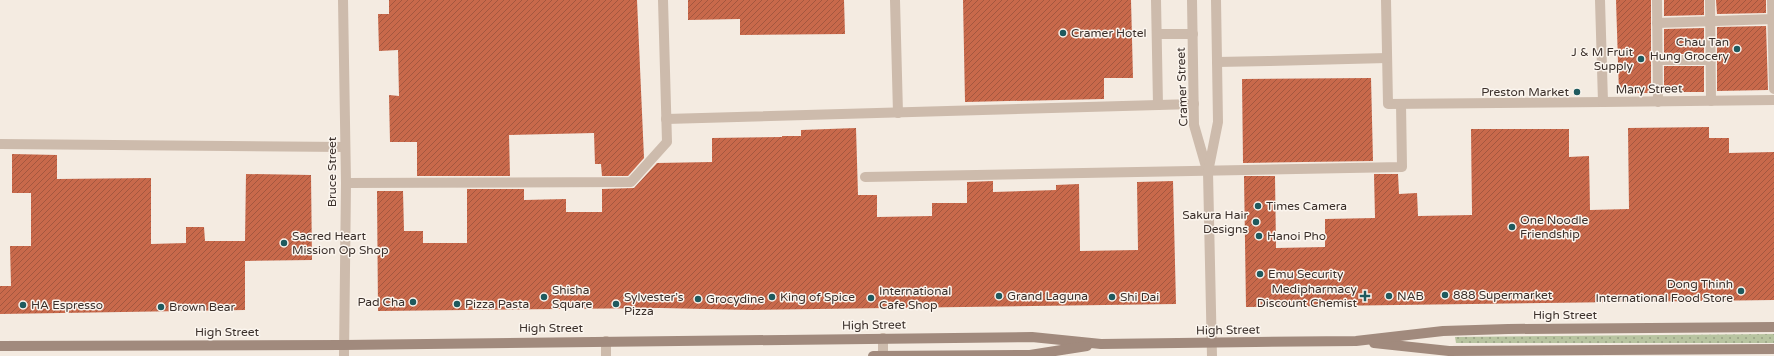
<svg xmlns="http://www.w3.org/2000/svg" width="1774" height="356" font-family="'Varela Round',sans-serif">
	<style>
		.grass { fill: url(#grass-dots) }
		.building { fill: url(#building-hatch) }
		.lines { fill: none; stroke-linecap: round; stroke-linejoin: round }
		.service { stroke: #cdbbac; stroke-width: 10 }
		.pedestrian { stroke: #cdbbac; stroke-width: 10 }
		.minor { stroke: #cdbbac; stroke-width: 10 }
		.tertiary { stroke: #cdbbac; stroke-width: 10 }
		.secondary { stroke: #a18a7d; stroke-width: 10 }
		.poi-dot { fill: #1f5a5e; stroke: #fbf5ee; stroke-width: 1.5 }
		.labels { text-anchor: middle; stroke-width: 3; stroke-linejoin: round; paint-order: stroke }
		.poi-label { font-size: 12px; fill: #3b302b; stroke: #fbf5ee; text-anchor: start }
		.street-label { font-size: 12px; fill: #3b302b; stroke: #fbf5ee }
	</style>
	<defs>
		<pattern id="grass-dots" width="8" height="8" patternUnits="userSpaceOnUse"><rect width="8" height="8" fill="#b8c4a0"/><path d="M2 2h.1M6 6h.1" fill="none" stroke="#97a083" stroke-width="1.8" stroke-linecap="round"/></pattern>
		<pattern id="building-hatch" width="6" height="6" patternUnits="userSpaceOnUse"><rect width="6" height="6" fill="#c8694b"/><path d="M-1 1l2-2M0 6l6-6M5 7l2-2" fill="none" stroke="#a4573f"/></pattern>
	</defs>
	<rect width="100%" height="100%" fill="#f4ebe1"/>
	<!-- grass -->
	<path class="grass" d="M1774,334V343H1456L1455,337Z"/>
	<!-- building -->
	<g class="building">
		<path d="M389,0H637L644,158L628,176H602L601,164H595L594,133L509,135L510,176H417V142H390L389,95L399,96L398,50L379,51L378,14H389Z"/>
		<path d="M688,0H844L845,34L740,35V19L688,20Z"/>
		<path d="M963,0H1131L1133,78H1104V99L965,102Z"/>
		<path d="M1616,0H1651V93H1619Z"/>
		<path d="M1664,0H1704V15L1664,16Z"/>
		<path d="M1716,0H1766V13L1717,14Z"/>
		<path d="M1766,26L1768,90L1717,91V27Z"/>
		<path d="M1704,28V54H1664V29Z"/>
		<rect x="1664" y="66" width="40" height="26"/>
		<path d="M1371,78L1373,161L1243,163L1242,79Z"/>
		<path d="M1709,127V138H1729V153L1774,152V300L1246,307L1244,176H1275L1276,248L1325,247V219L1375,218L1374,174H1398L1399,194L1417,193L1418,216L1472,215L1471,129H1569V157L1589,156L1590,210L1629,209L1628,128Z"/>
		<path d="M856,128L858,195H877V217L932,216V203H967V182L993,181V192L1056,190V185L1079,184L1080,251L1138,250L1137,182L1173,181L1176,304L752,310L659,308L378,311L377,191H403L404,231H423V243H467V189H524V200L566,199V212H602V189L634,188L657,163L712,162V138L782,137V136H801V130Z"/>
		<path d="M12,154L57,155V179L151,178V244L186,243V227H204L205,241H245L246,174L311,175L312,260L245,261V310L0,314V286H11L10,246H31V193H12Z"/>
	</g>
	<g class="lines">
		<!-- service -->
		<g class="service">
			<path d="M895,0L898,113"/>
			<path d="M1156,0L1158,105"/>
			<path d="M1157,34H1193"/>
			<path d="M1217,62L1269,61"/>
			<path d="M666,119L1194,104"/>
			<path d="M0,144L345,147"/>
			<path d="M865,177L1402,167L1401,104"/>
			<path d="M346,183L631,182L667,142L663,0"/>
		</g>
		<!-- pedestrian -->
		<g class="pedestrian">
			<path d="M1657,0L1658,102"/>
			<path d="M1710,0L1711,101"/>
			<path d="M1772,0L1774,89"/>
			<path d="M1657,23L1773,19"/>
			<path d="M1657,60H1711"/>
		</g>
		<!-- minor -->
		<g class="minor">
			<path d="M343,0L346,183L344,356"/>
			<path d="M1386,0L1388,104L1603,102"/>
			<path d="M1600,0L1603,102L1774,100"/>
			<path d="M1269,61L1387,58"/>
			<path d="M606,356V341"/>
			<path d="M883,356V338"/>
		</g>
		<!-- tertiary -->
		<g class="tertiary">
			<path d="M1192,0L1194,125L1207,170"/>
			<path d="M1212,356L1208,172L1218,122L1216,0"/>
		</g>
		<!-- secondary -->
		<g class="secondary">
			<path d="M1374,343L1449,351L1774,349"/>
			<path d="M0,346L344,345L1032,337L1101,344L1255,342L1356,341L1443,331L1508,329L1774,327"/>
			<path d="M873,356L1030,355L1087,346"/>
		</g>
	</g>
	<!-- markers -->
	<g class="poi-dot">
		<circle cx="1063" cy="33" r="4"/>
		<circle cx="1737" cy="49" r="4"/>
		<circle cx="1641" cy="59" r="4"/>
		<circle cx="1577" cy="92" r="4"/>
		<circle cx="1258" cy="206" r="4"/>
		<circle cx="1256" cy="222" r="4"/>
		<circle cx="1512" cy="227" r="4"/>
		<circle cx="1259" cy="236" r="4"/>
		<circle cx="284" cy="243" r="4"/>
		<circle cx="1260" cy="274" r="4"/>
		<circle cx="1741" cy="291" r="4"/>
		<circle cx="1445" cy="295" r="4"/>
		<circle cx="999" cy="296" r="4"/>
		<path d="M1363 290h4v4h4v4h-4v4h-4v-4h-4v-4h4z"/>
		<circle cx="1389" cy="296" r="4"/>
		<circle cx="544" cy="297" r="4"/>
		<circle cx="772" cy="297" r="4"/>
		<circle cx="1112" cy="297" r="4"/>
		<circle cx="871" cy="298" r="4"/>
		<circle cx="698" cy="299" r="4"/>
		<circle cx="413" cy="302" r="4"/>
		<circle cx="457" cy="304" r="4"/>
		<circle cx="616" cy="304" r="4"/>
		<circle cx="23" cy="305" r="4"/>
		<circle cx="161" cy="307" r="4"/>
	</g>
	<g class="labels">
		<!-- poi labels -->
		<g class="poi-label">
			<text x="1071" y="37">Cramer Hotel</text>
			<text x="1729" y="46" text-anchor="end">Chau Tan<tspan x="1729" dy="14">Hung Grocery</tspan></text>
			<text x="1633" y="56" text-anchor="end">J &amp; M Fruit<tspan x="1633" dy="14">Supply</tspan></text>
			<text x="1569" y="96" text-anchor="end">Preston Market</text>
			<text x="1266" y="210">Times Camera</text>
			<text x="1248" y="219" text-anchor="end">Sakura Hair<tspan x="1248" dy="14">Designs</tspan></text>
			<text x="1520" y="224">One Noodle<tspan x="1520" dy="14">Friendship</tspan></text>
			<text x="292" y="240">Sacred Heart<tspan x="292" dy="14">Mission Op Shop</tspan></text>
			<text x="1267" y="240">Hanoi Pho</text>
			<text x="1268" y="278">Emu Security</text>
			<text x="1733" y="288" text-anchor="end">Dong Thinh<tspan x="1733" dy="14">International Food Store</tspan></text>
			<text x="1357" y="293" text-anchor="end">Medipharmacy<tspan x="1357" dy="14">Discount Chemist</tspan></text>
			<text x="552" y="294">Shisha<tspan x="552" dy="14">Square</tspan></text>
			<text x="879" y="295">International<tspan x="879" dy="14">Cafe Shop</tspan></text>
			<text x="1453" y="299">888 Supermarket</text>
			<text x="1007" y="300">Grand Laguna</text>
			<text x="1397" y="300">NAB</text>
			<text x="624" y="301">Sylvester’s<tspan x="624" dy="14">Pizza</tspan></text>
			<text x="780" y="301">King of Spice</text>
			<text x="1120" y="301">Shi Dai</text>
			<text x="706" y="303">Grocydine</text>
			<text x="405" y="306" text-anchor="end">Pad Cha</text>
			<text x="465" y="308">Pizza Pasta</text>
			<text x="31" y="309">HA Espresso</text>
			<text x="169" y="311">Brown Bear</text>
		</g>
		<!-- street labels -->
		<g class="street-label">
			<text transform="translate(1182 87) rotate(-92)" y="4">Cramer Street</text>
			<text transform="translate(1649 89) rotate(-1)" y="4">Mary Street</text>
			<text transform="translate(332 172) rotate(-90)" y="4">Bruce Street</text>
			<text x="1565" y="319">High Street</text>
			<text transform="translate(874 325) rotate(-1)" y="4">High Street</text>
			<text x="551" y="332">High Street</text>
			<text transform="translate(1228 330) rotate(-1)" y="4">High Street</text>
			<text x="227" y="336">High Street</text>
		</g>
	</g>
</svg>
